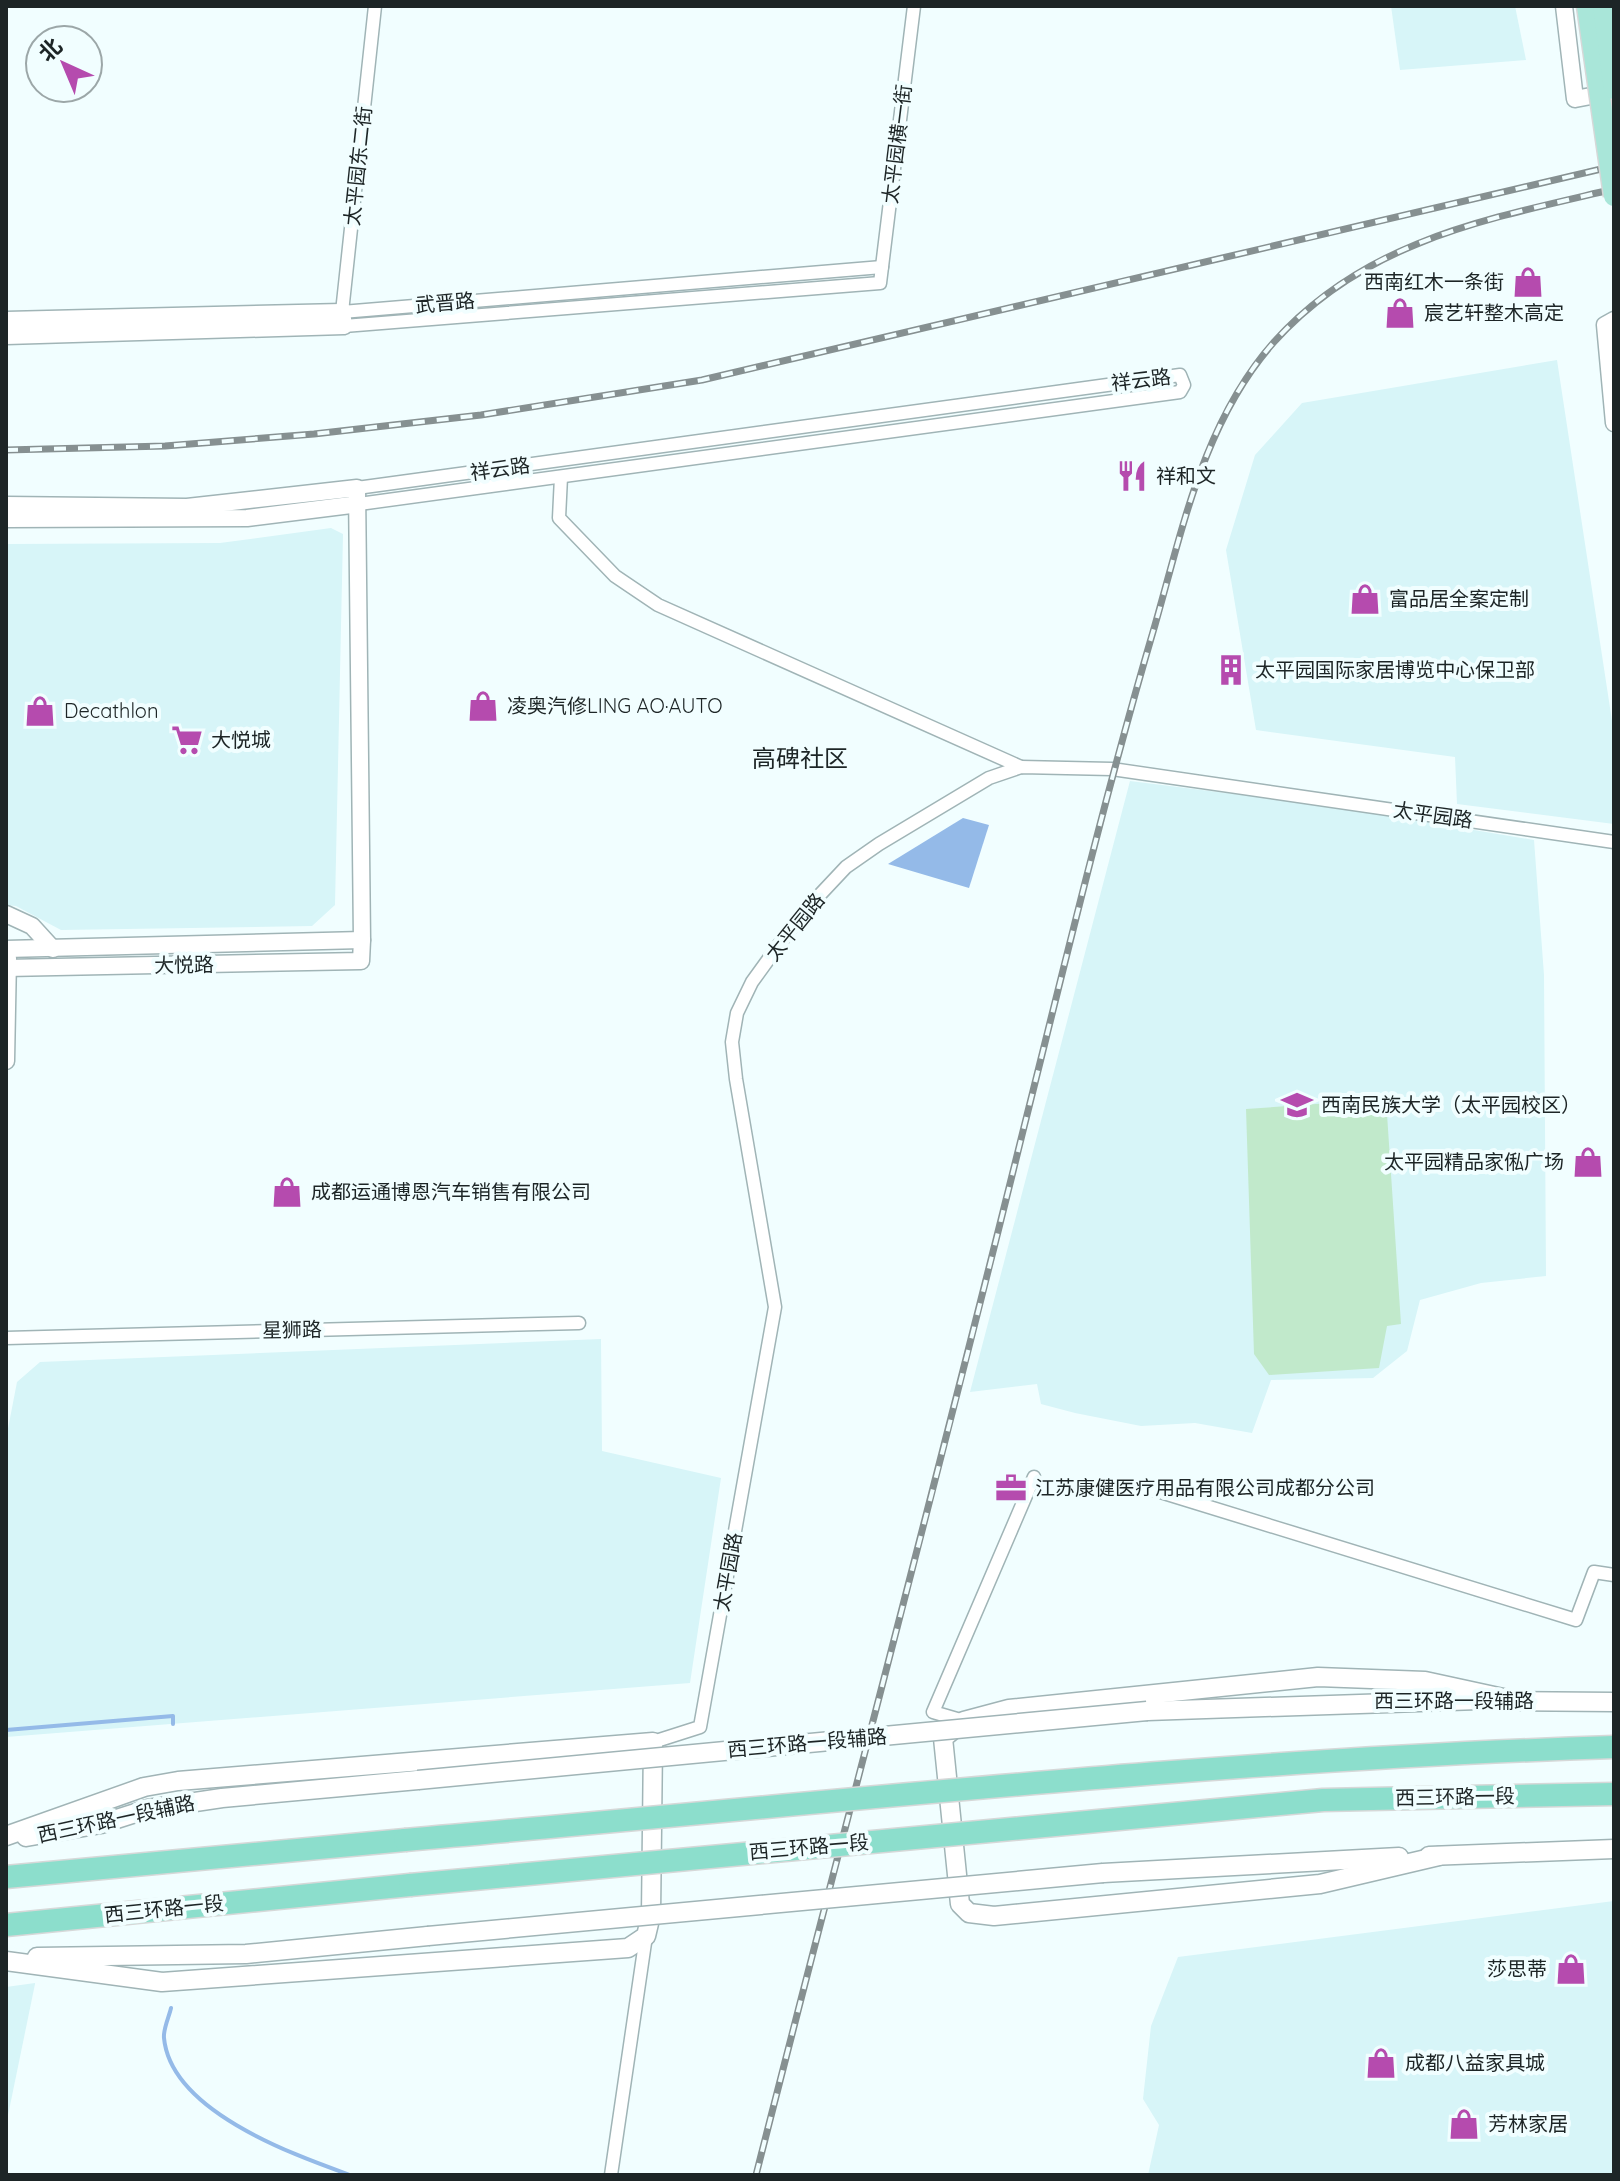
<svg xmlns="http://www.w3.org/2000/svg" width="1620" height="2181" font-family="Quicksand,'Noto Sans SC',sans-serif">
	<style>
		.built { fill: #d7f5f8 }
		.green { fill: #c1e9cb }
		.water { fill: #94bae8 }
		.lines { fill: none; stroke-linecap: round; stroke-linejoin: round }
		.stream { stroke: #94bae8; stroke-width: 4 }
		.minor-casing { stroke: #a0b4b6; stroke-width: 15 }
		.tertiary-casing { stroke: #a0b4b6; stroke-width: 19 }
		.secondary-casing { stroke: #a0b4b6; stroke-width: 21 }
		.trunk-casing { stroke: #d6d8d8; stroke-width: 25 }
		.minor { stroke: #fff; stroke-width: 12 }
		.tertiary { stroke: #fff; stroke-width: 16 }
		.secondary { stroke: #fff; stroke-width: 18 }
		.trunk { stroke: #8cdecc; stroke-width: 22 }
		.rail-casing { stroke: #869091; stroke-width: 7 }
		.rail { stroke: #f1feff; stroke-width: 4; stroke-dasharray: 12; stroke-linecap: butt }
		.secondary-bridge-casing { stroke: #a0b4b6; stroke-width: 21; stroke-linecap: butt }
		.primary-bridge-casing { stroke: #d6d8d8; stroke-width: 23; stroke-linecap: butt }
		.trunk-bridge-casing { stroke: #d6d8d8; stroke-width: 25; stroke-linecap: butt }
		.secondary-bridge { stroke: #fff; stroke-width: 18 }
		.primary-bridge { stroke: #a9e6d9; stroke-width: 20 }
		.trunk-bridge { stroke: #8cdecc; stroke-width: 22 }
		.labels { text-anchor: middle; stroke-width: 8; stroke-linejoin: round; paint-order: stroke }
		.street-label { font-size: 20px; fill: #1d2526; stroke: #f1feff }
		.poi-label { font-size: 20px; fill: #1d2526; stroke: #f1feff; text-anchor: start }
		.quarter-label { font-size: 24px; fill: #1d2526; stroke: #f1feff }
	</style>
	<rect width="100%" height="100%" fill="#f1feff"/>
	<!-- built -->
	<g class="built">
		<path d="M1391,6H1515L1526,60L1400,70Z"/>
		<path d="M1557,360L1614,734V824L1457,804L1455,757L1256,730L1226,550L1255,455L1302,403Z"/>
		<path d="M331,528L343,534L335,905L312,926L61,930L16,906L6,905V544L220,543Z"/>
		<path d="M1130,781L1337,807L1534,840L1544,975L1546,1276L1481,1283L1420,1300L1407,1351L1373,1378L1271,1380L1252,1433L1195,1423L1141,1426L1075,1413L1041,1404L1037,1384L970,1392Z"/>
		<path d="M601,1339L602,1451L721,1478L690,1683L6,1737V1439L17,1382L40,1362Z"/>
		<path d="M1614,1901V2175H1148L1159,2125L1143,2099L1151,2026L1178,1957Z"/>
		<path d="M35,1983V1984L6,2125V1987Z"/>
	</g>
	<!-- green -->
	<path class="green" d="M1386,1099L1401,1324L1387,1326L1379,1368L1269,1375L1254,1354L1246,1109Z"/>
	<!-- water -->
	<path class="water" d="M963,818L989,825L969,888L888,864Z"/>
	<g class="lines">
		<!-- stream -->
		<g class="stream">
			<path d="M6,1730L173,1716V1724"/>
			<path d="M171,2008C169,2017 163,2029 164,2038C171,2111 292,2154 350,2175"/>
		</g>
		<defs>
			<g id="minor">
				<path d="M375,6L342,312L882,267"/>
				<path d="M344,326L880,283L914,6"/>
				<path d="M561,477L559,518L615,576L658,605L1021,767"/>
				<path d="M357,488L1180,375L1184,385L1180,392L359,504"/>
				<path d="M6,1338L579,1323"/>
				<path d="M1141,1486L1576,1620L1594,1572L1614,1575"/>
				<path d="M964,1721L933,1712L1034,1477"/>
				<path d="M653,1742L700,1727L775,1307L736,1079L732,1042L737,1013L752,982L799,917L846,867L879,844L989,778L1021,767L1112,769L1614,842"/>
				<path d="M611,2175L646,1936"/>
			</g>
			<g id="tertiary">
				<path d="M1564,6L1575,99L1612,92"/>
				<path d="M6,320L342,312L344,326L6,336"/>
				<path d="M1614,320L1605,325L1614,423"/>
				<path d="M6,505L187,507L357,488L362,940L361,961L6,968"/>
				<path d="M6,519L247,518L359,504"/>
				<path d="M6,914L32,926L53,949"/>
				<path d="M6,949L362,940"/>
				<path d="M6,1061L8,958"/>
			</g>
			<g id="secondary">
				<path d="M1505,1701L1614,1702"/>
				<path d="M1147,1711L1479,1700"/>
				<path d="M6,1836L144,1787L178,1781L653,1742L651,1915L646,1936L628,1948L162,1982L6,1961"/>
				<path d="M26,1837L101,1824L148,1809L222,1798L418,1780"/>
				<path d="M1429,1856L1614,1849"/>
				<path d="M1439,1856L1320,1884L994,1916L969,1913L960,1904L943,1738L964,1721L1009,1709L1318,1677L1425,1681L1517,1701"/>
				<path d="M1103,1873L1399,1857"/>
				<path d="M37,1957L246,1954L428,1936"/>
			</g>
			<g id="trunk">
				<path d="M6,1877L405,1840"/>
				<path d="M6,1925L410,1885"/>
			</g>
		</defs>
		<!-- minor casing -->
		<use href="#minor" class="minor-casing"/>
		<!-- tertiary casing -->
		<use href="#tertiary" class="tertiary-casing"/>
		<!-- secondary casing -->
		<use href="#secondary" class="secondary-casing"/>
		<!-- trunk casing -->
		<use href="#trunk" class="trunk-casing"/>
		<!-- minor -->
		<use href="#minor" class="minor"/>
		<!-- tertiary -->
		<use href="#tertiary" class="tertiary"/>
		<!-- secondary -->
		<use href="#secondary" class="secondary"/>
		<!-- trunk -->
		<use href="#trunk" class="trunk"/>
		<defs>
			<g id="rail">
				<path d="M6,450L165,446L314,434L481,415L702,380L1614,166"/>
				<path d="M756,2175C845,1825 938,1477 1024,1127C1066,959 1106,791 1155,625C1183,527 1204,421 1274,342C1366,240 1487,219 1614,189"/>
			</g>
		</defs>
		<!-- rail casing -->
		<use href="#rail" class="rail-casing"/>
		<!-- rail -->
		<use href="#rail" class="rail"/>
		<defs>
			<g id="secondary-bridge">
				<path d="M418,1780L1147,1711"/>
				<path d="M428,1936L1103,1873"/>
			</g>
			<g id="primary-bridge">
				<path d="M1587,6L1614,196"/>
				<path d="M1603,6L1614,89"/>
			</g>
			<g id="trunk-bridge">
				<path d="M405,1840C807,1805 1210,1760 1614,1747"/>
				<path d="M410,1885L1323,1800L1614,1794"/>
			</g>
		</defs>
		<!-- secondary-bridge casing -->
		<use href="#secondary-bridge" class="secondary-bridge-casing"/>
		<!-- primary-bridge casing -->
		<use href="#primary-bridge" class="primary-bridge-casing"/>
		<!-- trunk-bridge casing -->
		<use href="#trunk-bridge" class="trunk-bridge-casing"/>
		<!-- secondary-bridge -->
		<use href="#secondary-bridge" class="secondary-bridge"/>
		<!-- primary-bridge -->
		<use href="#primary-bridge" class="primary-bridge"/>
		<!-- trunk-bridge -->
		<use href="#trunk-bridge" class="trunk-bridge"/>
	</g>
	<!-- icons -->
	<defs>
		<symbol id="shop-bare" viewBox="-9 -9 18 18"><path d="M-5-2.5h2.3a2.7 3.5 0 0 1 5.4 0H5L5.5 6h-11ZM-1.5-2.5h3a1.5 2.3 0 0 0-3 0Z" fill="#b54bae" stroke="#f1feff" stroke-width="2.5" paint-order="stroke"/></symbol>
		<symbol id="restaurant-bare" viewBox="-9 -9 18 18"><path d="M-5-6h1v4h1v-4h1v4h1v-4h1v5L-1.5 .5V6h-2V.5L-5-1ZM5-6V6H3V1.5H1.5Q1.5-4 5-6Z" fill="#b54bae" stroke="#f1feff" stroke-width="2.5" paint-order="stroke"/></symbol>
		<symbol id="building-bare" viewBox="-9 -9 18 18"><path d="M-4-6H4V6H1V3H-1V6H-4ZM-2.5-4.3h1.7v1.8h-1.7ZM.8-4.3h1.7v1.8H.8ZM-2.5-1h1.7V.8h-1.7ZM.8-1h1.7V.8H.8Z" fill="#b54bae" stroke="#f1feff" stroke-width="2.5" paint-order="stroke"/></symbol>
		<symbol id="supermarket-bare" viewBox="-9 -9 18 18"><path d="M-6-5.5h2.5l.6 2H6L4.5 2H-2.5L-4.4-4H-6ZM-1.5 3.2a1.3 1.3 0 1 0 .1 0ZM3 3.2a1.3 1.3 0 1 0 .1 0Z" fill="#b54bae" stroke="#f1feff" stroke-width="2.5" paint-order="stroke"/></symbol>
		<symbol id="university-bare" viewBox="-9 -9 18 18"><path d="M0-5L7-2L0 1L-7-2ZM-4 1L0 2.5L4 1V4Q0 6-4 4Z" fill="#b54bae" stroke="#f1feff" stroke-width="2.5" paint-order="stroke"/></symbol>
		<symbol id="office-bare" viewBox="-9 -9 18 18"><path d="M-6-3h4V-5.5h4V-3h4V5H-6ZM-1-4.5V-3h2v-1.5ZM-6 0V1H6V0Z" fill="#b54bae" stroke="#f1feff" stroke-width="2.5" paint-order="stroke"/></symbol>
	</defs>
	<g fill-rule="evenodd">
		<use href="#shop-bare" x="1506" y="260" width="44" height="44"/>
		<use href="#shop-bare" x="1378" y="291" width="44" height="44"/>
		<use href="#restaurant-bare" x="1110" y="454" width="44" height="44"/>
		<use href="#shop-bare" x="1343" y="577" width="44" height="44"/>
		<use href="#building-bare" x="1209" y="648" width="44" height="44"/>
		<use href="#shop-bare" x="461" y="684" width="44" height="44"/>
		<use href="#shop-bare" x="18" y="689" width="44" height="44"/>
		<use href="#supermarket-bare" x="165" y="718" width="44" height="44"/>
		<use href="#university-bare" x="1275" y="1083" width="44" height="44"/>
		<use href="#shop-bare" x="1566" y="1140" width="44" height="44"/>
		<use href="#shop-bare" x="265" y="1170" width="44" height="44"/>
		<use href="#office-bare" x="989" y="1466" width="44" height="44"/>
		<use href="#shop-bare" x="1549" y="1947" width="44" height="44"/>
		<use href="#shop-bare" x="1359" y="2041" width="44" height="44"/>
		<use href="#shop-bare" x="1442" y="2102" width="44" height="44"/>
	</g>
	<g class="labels">
		<!-- street labels -->
		<g class="street-label">
			<text transform="translate(897 144) rotate(-83)" y="7">太平园横一街</text>
			<text transform="translate(358 166) rotate(-84)" y="7">太平园东二街</text>
			<text transform="translate(445 303) rotate(-5)" y="7">武晋路</text>
			<text transform="translate(1141 380) rotate(-7)" y="7">祥云路</text>
			<text transform="translate(500 469) rotate(-8)" y="7">祥云路</text>
			<text transform="translate(1433 815) rotate(8)" y="7">太平园路</text>
			<text transform="translate(795 927) rotate(-51)" y="7">太平园路</text>
			<text transform="translate(184 965) rotate(-1)" y="7">大悦路</text>
			<text transform="translate(292 1330) rotate(-1)" y="7">星狮路</text>
			<text transform="translate(728 1572) rotate(-80)" y="7">太平园路</text>
			<text x="1454" y="1708">西三环路一段辅路</text>
			<text transform="translate(807 1743) rotate(-5)" y="7">西三环路一段辅路</text>
			<text transform="translate(1455 1797) rotate(-1)" y="7">西三环路一段</text>
			<text transform="translate(116 1819) rotate(-12)" y="7">西三环路一段辅路</text>
			<text transform="translate(809 1847) rotate(-5)" y="7">西三环路一段</text>
			<text transform="translate(164 1909) rotate(-6)" y="7">西三环路一段</text>
		</g>
		<!-- poi labels -->
		<g class="poi-label">
			<text x="1504" y="289" text-anchor="end">西南红木一条街</text>
			<text x="1424" y="320">宸艺轩整木高定</text>
			<text x="1156" y="483">祥和文</text>
			<text x="1389" y="606">富品居全案定制</text>
			<text x="1255" y="677">太平园国际家居博览中心保卫部</text>
			<text x="507" y="713">凌奥汽修LING AO·AUTO</text>
			<text x="64" y="718">Decathlon</text>
			<text x="211" y="747">大悦城</text>
			<text x="1321" y="1112">西南民族大学（太平园校区）</text>
			<text x="1564" y="1169" text-anchor="end">太平园精品家俬广场</text>
			<text x="311" y="1199">成都运通博恩汽车销售有限公司</text>
			<text x="1035" y="1495">江苏康健医疗用品有限公司成都分公司</text>
			<text x="1547" y="1976" text-anchor="end">莎思蒂</text>
			<text x="1405" y="2070">成都八益家具城</text>
			<text x="1488" y="2131">芳林家居</text>
		</g>
		<!-- quarter labels -->
		<g class="quarter-label">
			<text x="800" y="767">高碑社区</text>
		</g>
	</g>
	<!-- border -->
	<rect width="1620" height="2181" fill="none" stroke="#1d2526" stroke-width="16"/>
	<!-- north arrow -->
	<g transform="translate(64 64) rotate(316)"><circle r="38" fill="#f1feff" stroke="#9ca7a8" stroke-width="2"/>
	<path d="M0-6L14 30L0 20L-14 30Z" fill="#b54bae"/>
	<text y="-12" font-size="22" font-weight="bold" text-anchor="middle" fill="#1d2526">北</text>
	</g>
</svg>
